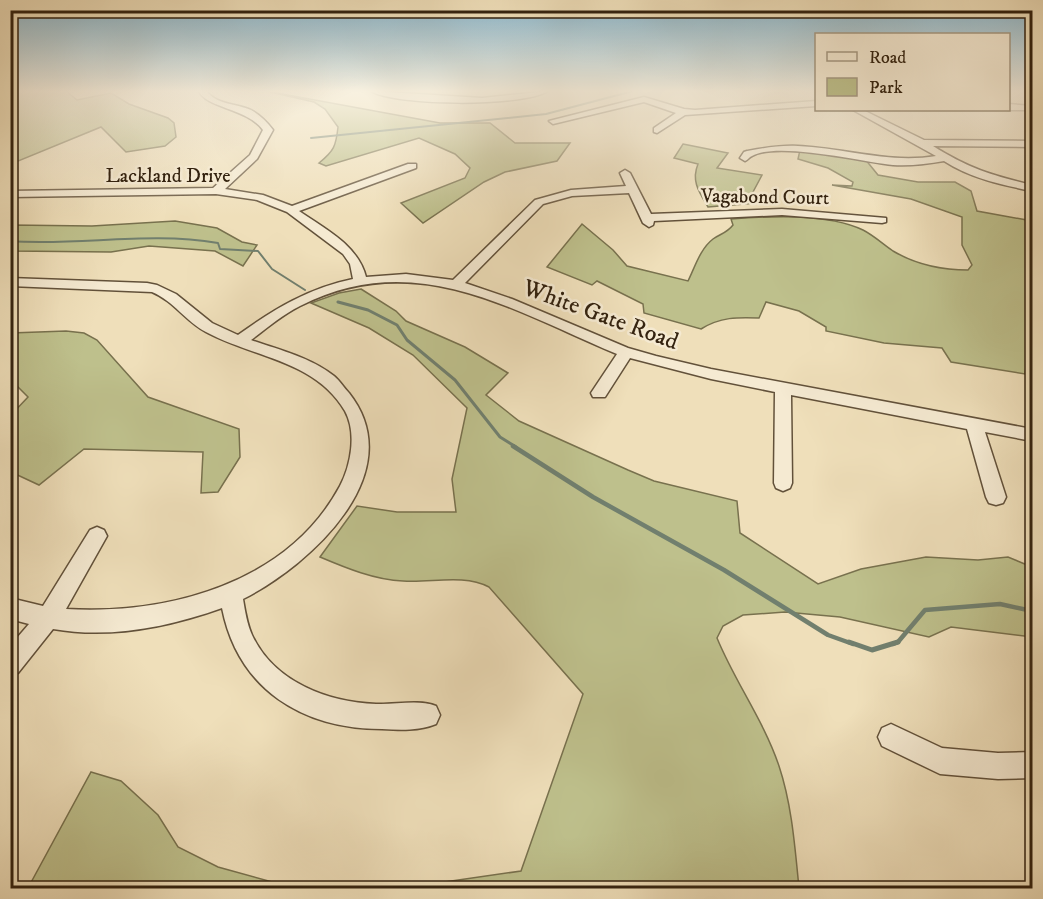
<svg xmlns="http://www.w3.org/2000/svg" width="1043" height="899" font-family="'IM FELL DW Pica',serif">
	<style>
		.green { fill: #bec08c; stroke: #78714e; stroke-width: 1.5 }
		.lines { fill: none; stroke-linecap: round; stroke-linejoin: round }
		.stream-far3 { stroke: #717f6e; stroke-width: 2 }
		.stream-far2 { stroke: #717f6e; stroke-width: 3 }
		.stream-far1 { stroke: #717f6e; stroke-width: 4.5 }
		.stream { stroke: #717f6e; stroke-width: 5 }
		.minor-casing { stroke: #62513a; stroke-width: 3 }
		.minor { fill: #f5ead2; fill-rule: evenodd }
		.labels { text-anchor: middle; stroke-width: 5; stroke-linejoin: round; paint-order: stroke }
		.far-street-label { font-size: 20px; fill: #33220f; stroke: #f5ead2 }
		.street-label { font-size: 24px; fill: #33220f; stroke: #f5ead2 }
	</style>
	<rect width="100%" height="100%" fill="#efdfba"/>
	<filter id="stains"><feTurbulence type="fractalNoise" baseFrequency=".00333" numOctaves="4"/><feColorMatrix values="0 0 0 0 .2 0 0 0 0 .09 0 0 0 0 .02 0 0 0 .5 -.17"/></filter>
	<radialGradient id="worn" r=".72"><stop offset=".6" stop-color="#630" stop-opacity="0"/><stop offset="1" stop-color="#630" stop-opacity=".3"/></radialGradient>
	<!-- green -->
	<g class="green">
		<path d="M11,91H66L77,100L111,93L129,104L168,118L174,123L176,137L165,146L126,152L101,127L11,164Z"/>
		<path d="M266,91L440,123H490L515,143H570L557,161L505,172L484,182L423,223L401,203L465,178L470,168L455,154L419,138L326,166L319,163C334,151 336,146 338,127L325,109L314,102Z"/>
		<path d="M683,144L728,153L717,168L762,175L753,192L756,203L708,207C699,192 691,181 698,164L674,158Z"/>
		<path d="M800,150L865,159L878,175L918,182H955L971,191L977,211L1032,221V368L1026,367L1025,374L951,362L942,348L884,343L826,331V327L799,311L766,302L759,318C738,317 720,317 701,329L644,313L643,304L597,281L592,285L547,267L582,224L613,250L627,266L688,281C695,267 700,249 713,239C720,234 727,233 733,225L731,219C770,216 827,213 863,230C873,235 883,244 893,251C915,264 942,270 968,270L972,265L962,245V217L911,199L832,185L852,186L853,182L828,168L798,159Z"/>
		<path d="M175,221L217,228L242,242L257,245L243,266L215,251L149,246L111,252L11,251V225L92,226Z"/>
		<path d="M361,289L396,311L406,321L465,347L508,373L486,395L519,421L628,470L654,481L737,501L740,533L818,584L861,569L926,557L978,560L1008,557L1032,567V637L951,627L929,637L840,617L785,612L743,615L723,626L717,638C735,682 764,721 779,766C792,805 795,848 799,888H403L521,871L583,694L489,587C463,574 432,583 403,581C375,580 346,568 320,557L357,506L397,512H456L452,479L467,408L413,355L369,328L311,303L339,293Z"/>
		<path d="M66,331L84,333L97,340L148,397L239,429L240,457L218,492L201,493L203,452L84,449L39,485L11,472V415L28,397L11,380V333Z"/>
		<path d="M91,772L121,781L158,815L178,847L218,867L294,888H28Z"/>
	</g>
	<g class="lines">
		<!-- stream-far3 -->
		<g class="stream-far3">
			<path d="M311,138L546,114L633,91"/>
			<path d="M10,241C80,246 149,231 218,243L220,249L258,251L272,269L305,290"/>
		</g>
		<!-- stream-far2 -->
		<path class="stream-far2" d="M338,302L368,310L397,325L407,340L455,380L500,437L516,447"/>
		<!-- stream-far1 -->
		<g class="stream-far1">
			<path d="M513,446L593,497L724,570L828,635L853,644"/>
			<path d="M893,644L898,642L925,610L1000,604L1032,611"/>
		</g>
		<!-- stream -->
		<path class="stream" d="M849,642L872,650L898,642"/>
		<defs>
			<g id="minor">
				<path d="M199,91H207C214,104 238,104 251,110C260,115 267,122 273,130L257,159L225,189L263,195L292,206L408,164H416V168L299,211C325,229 358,245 366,277L406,274L453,280L535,200L571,190L626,186L620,173L625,170L630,173L651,214L782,209L886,218V222L882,223L782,215L654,221L653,225L649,227L643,223L629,193L572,196L543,204L465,283L512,299L628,348L656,356L711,369L1032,429V441L985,432L1006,497L1003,503L996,505L989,503L986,497L967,429L791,395L792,483L790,488L783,491L776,488L774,483L775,392L711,379L630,358L605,397H593L591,393L617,354C511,310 416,247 300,306C282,315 267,328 251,340C279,350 310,357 334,376C340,381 344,388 349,393C412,473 310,565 243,599C245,611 247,624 252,635C274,682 327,702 376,704C395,705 418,699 436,706L440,715L436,724C419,731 400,730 382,729C302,729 238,689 222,608C169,627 110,639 53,629L18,673L10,677V646L29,624L10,619V598L43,606L90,530L97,527L104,530L107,536L66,609C169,615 288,583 340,486C351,465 357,433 345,411C315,360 254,358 206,332C186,322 174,301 152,292L10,286V278L147,283L157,285L176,294L212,323L238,335C274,309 309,288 353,279L350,264L343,254L287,212L257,200L216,194L10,197V191L213,188L250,155L263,130C247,108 206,108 199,91Z"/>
				<path d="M371,91L482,98L548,91C523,107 395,106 371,91Z"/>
				<path d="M644,97L684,109L695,110L816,101V106L685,115L657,133L654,132V128L676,113L644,102L553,124L549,121Z"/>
				<path d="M1008,104L1032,106V110H1008Z"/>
				<path d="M853,110H863L924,140L1032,141V147L933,146C970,169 991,175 1032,185V191C1002,185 970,178 944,161C927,164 911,166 893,165C863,162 777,141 752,156C749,157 748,160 745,161L740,158L744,152L747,151C764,148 780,145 798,146C845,148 889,164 936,156Z"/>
				<path d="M891,724L942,748L998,753L1032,752V778L998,779L940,774L882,746L878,737L882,728Z"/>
			</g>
		</defs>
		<!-- minor casing -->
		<use href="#minor" class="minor-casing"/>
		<!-- minor -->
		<use href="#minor" class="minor"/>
	</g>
	<!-- sky -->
	<linearGradient id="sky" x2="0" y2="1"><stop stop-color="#89b8d0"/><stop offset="0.42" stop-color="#f8f1e0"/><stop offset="1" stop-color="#f8f1e0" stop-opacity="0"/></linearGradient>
	<rect width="1043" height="217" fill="url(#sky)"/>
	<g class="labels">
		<!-- far-street labels -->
		<g class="far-street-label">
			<text x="168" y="182">Lackland Drive</text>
			<text transform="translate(765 196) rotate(1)" y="7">Vagabond Court</text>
		</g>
		<!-- street labels -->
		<g class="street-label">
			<text transform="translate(601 314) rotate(20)" y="8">White Gate Road</text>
		</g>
	</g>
	<!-- margin -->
	<rect width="1043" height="899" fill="none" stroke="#efdfba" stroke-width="36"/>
	<rect x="12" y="12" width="1019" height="875" fill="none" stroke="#33220f" stroke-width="3"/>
	<rect x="18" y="18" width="1007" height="863" fill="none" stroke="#33220f" stroke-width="1.5"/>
	<!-- legend -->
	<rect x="815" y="33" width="195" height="78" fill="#f5ead2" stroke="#a79a84" stroke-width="1.5"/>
	<rect x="827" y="52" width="30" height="9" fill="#f5ead2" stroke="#a79a84" stroke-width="1.5"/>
	<text x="869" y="63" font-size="18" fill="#33220f">Road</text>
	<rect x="827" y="78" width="30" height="18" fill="#bec08c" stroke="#a79a84" stroke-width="1.5"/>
	<text x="869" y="93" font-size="18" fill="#33220f">Park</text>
	<rect width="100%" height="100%" filter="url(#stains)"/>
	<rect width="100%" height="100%" fill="url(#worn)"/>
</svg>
